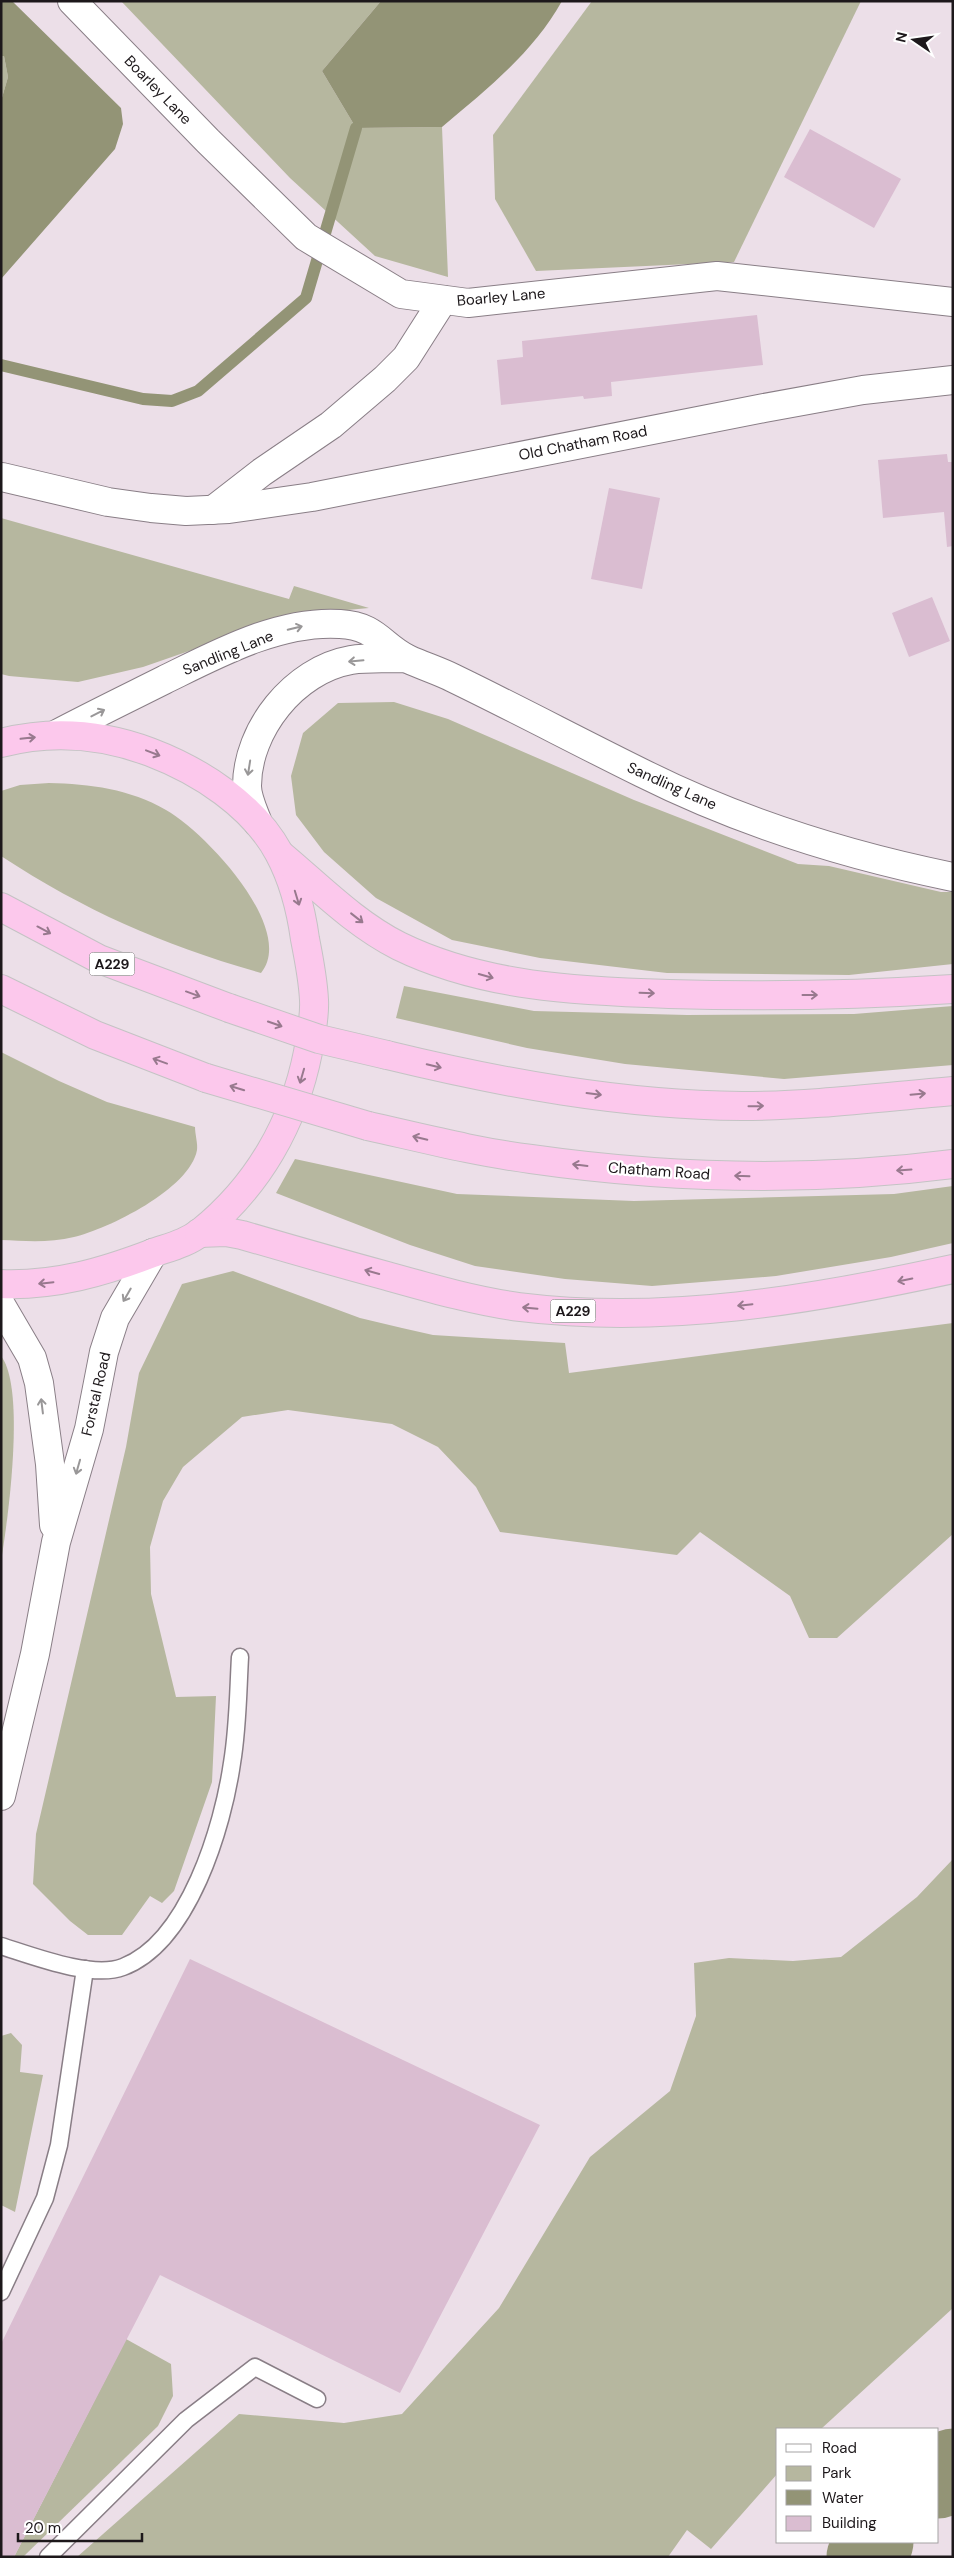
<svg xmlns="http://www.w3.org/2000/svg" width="954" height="2558" font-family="'DM Sans',sans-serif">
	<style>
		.green { fill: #b6b79f }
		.water { fill: #939476 }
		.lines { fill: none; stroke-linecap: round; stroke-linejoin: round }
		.stream { stroke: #939476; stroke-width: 12 }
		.river { stroke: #939476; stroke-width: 75 }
		.building { fill: #dabdd1 }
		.service-casing { stroke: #897e86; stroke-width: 19 }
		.minor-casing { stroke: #897e86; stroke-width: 30 }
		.tertiary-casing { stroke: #897e86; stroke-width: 30 }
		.trunk-casing { stroke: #c4c3c4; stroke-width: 30 }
		.service { stroke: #fff; stroke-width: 16 }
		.minor { stroke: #fff; stroke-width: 28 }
		.tertiary { stroke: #fff; stroke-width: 28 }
		.trunk { stroke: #fcc8ec; stroke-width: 28 }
		.trunk-bridge-casing { stroke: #c4c3c4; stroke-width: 30; stroke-linecap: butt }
		.trunk-bridge { stroke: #fcc8ec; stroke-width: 28 }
		.oneway { stroke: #999798 }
		.oneway2 { stroke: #98798e }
		.labels { text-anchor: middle; stroke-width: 4.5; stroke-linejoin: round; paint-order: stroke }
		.shield { fill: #fff; stroke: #615d5f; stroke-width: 1 }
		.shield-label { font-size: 14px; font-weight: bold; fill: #1d181b }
		.street-label { font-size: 15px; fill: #1d181b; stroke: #fff }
	</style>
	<rect width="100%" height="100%" fill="#ecdfe8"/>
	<!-- green -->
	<g class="green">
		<path d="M121,1H381L322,71L356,128L442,127L448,277L375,256L290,178Z"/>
		<path d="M592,1H861L734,262L536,271L495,199L493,135Z"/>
		<path d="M1,56H4L8,77L1,101Z"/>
		<path d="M1,518L289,599L294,586L369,608L293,615L143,667L78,682L9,676L1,674Z"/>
		<path d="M394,702L448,719L634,800L798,864L829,866L941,892H953V964L849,975L667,973L540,958L452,940L376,898L324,852L296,815L291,776L303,733L338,703Z"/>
		<path d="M49,783C90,784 130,789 166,810C204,831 297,929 261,973C163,945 87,912 1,856V791L20,785Z"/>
		<path d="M404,986L534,1011L687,1015L854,1014L953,1006V1065L784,1079L625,1064L527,1048L396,1018Z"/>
		<path d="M1,1052L59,1081L107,1102L195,1127C195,1134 198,1144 197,1150C190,1189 108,1229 74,1237C50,1243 25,1241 1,1240Z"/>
		<path d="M295,1159L457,1194L634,1201L894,1194L953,1186V1243L891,1257L776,1276L652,1286L565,1279L475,1266L410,1245L276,1193Z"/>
		<path d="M233,1271L360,1318L402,1328L433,1335L565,1343L569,1373L953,1323V1534L837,1638H809L790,1596L700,1532L677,1555L500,1532L476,1487L438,1447L392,1424L288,1410L242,1417L183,1467L163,1501L150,1547L151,1594L176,1697L216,1696L212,1782L174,1891L162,1903L150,1896L122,1935H88L70,1921L33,1884L36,1834L126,1447L139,1373L182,1284Z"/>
		<path d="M1,1356C26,1388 8,1520 1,1561Z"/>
		<path d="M953,1859V2308L821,2429H778V2473L711,2549L687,2530L668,2557H77L239,2414L344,2423L402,2414L499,2308L590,2157L670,2091L696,2016L694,1963L729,1958L793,1961L841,1957L917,1897Z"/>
		<path d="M11,2033L22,2045L20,2072L43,2075L15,2212L1,2205V2036Z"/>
		<path d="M126,2339L171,2364L173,2396L158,2426L23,2557H14Z"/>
	</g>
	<!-- water -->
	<g class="water">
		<path d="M1,1H12L121,108L123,124L115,149L1,279V101L8,77L4,56H1Z"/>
		<path d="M381,1H562C533,53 487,89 442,127L356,128L322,71Z"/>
	</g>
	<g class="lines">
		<!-- stream -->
		<path class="stream" d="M1,365L143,399L172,401L198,391L306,298L356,128"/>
		<!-- river -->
		<g class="river">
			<path d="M938,2481L953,2466"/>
			<path d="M864,2557L876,2542"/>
		</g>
	</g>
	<!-- building -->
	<g class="building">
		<path d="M810,129L901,179L874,228L784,177Z"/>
		<path d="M757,315L763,365L611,382L612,396L584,399L583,396L501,405L497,360L523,357L522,341Z"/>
		<path d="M947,454L948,462H953V546L947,547L944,512L883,518L878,460Z"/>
		<path d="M609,488L660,498L642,589L591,579Z"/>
		<path d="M932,597L950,641L909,657L892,613Z"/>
		<path d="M190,1959L540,2125L400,2393L160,2275L14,2557H1V2344Z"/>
	</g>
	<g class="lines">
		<defs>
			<g id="service">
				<path d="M1,1946C33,1956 92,1979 123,1967C189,1942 223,1826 232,1763C238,1728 238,1692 240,1657"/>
				<path d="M1,2292L45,2198L59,2145L85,1969"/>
				<path d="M48,2557L186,2420L255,2367L317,2399"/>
			</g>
			<g id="minor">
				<path d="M2,477L108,502L151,508L186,511L229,509L312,497L764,408L863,390L953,380"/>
				<path d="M213,510L262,472L331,425L385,379L406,358L443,300"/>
			</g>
			<g id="tertiary">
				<path d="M72,1L208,141L306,237L401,294L468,303L717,276L953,302"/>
				<path d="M55,735C91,716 128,698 164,680C217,654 279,620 340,624C377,626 381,646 408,659C423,666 439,671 453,678C517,709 579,742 642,773C740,822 845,855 953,877"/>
				<path d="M258,823C254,812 247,798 247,786C247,730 294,670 351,660C369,657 388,659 405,658"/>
				<path d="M1,1305L32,1358L39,1383L50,1464L54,1525"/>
				<path d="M1,1796L35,1654L56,1542L89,1429L104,1352L115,1318L153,1253"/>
			</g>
			<g id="trunk">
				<path d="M1,743C51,730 102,734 150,752C200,771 253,805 279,853C293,879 301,910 305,939C309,959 313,979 314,1000C315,1017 311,1035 308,1052C294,1123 258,1186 201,1232C187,1243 170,1247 153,1253C103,1272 56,1286 1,1284"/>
				<path d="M282,856C319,887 355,924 399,946C483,987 577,991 669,994C764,997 858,995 953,989"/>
				<path d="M1,907L99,959L229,1008"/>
				<path d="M1,989L95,1035L206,1078"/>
				<path d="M387,1055C502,1083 622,1105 742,1106C812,1106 882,1097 953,1091"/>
				<path d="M368,1126C422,1138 476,1152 531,1159C671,1179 813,1182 953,1164"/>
				<path d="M199,1233L226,1232L242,1235C290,1249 339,1263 387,1276C430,1288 475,1301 519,1307C665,1325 811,1300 953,1269"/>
			</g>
		</defs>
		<!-- service casing -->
		<use href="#service" class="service-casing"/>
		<!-- minor casing -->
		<use href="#minor" class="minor-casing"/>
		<!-- tertiary casing -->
		<use href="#tertiary" class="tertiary-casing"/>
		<!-- trunk casing -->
		<use href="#trunk" class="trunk-casing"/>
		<!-- service -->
		<use href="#service" class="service"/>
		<!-- minor -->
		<use href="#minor" class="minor"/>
		<!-- tertiary -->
		<use href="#tertiary" class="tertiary"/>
		<!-- trunk -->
		<use href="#trunk" class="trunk"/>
		<defs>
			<g id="trunk-bridge">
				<path d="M229,1008L319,1039L387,1055"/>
				<path d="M206,1078L368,1126"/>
			</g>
		</defs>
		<!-- trunk-bridge casing -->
		<use href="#trunk-bridge" class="trunk-bridge-casing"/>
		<!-- trunk-bridge -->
		<use href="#trunk-bridge" class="trunk-bridge"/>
	</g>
	<!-- one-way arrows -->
	<defs><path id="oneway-shaft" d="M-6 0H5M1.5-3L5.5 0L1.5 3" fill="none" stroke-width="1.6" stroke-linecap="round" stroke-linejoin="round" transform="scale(1.25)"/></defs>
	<g class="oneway">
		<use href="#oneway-shaft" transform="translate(295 628) rotate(-13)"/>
		<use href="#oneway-shaft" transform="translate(356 661) rotate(175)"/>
		<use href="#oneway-shaft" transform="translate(98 713) rotate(-27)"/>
		<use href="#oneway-shaft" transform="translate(249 768) rotate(99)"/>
		<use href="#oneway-shaft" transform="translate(127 1295) rotate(120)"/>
		<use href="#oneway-shaft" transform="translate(42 1406) rotate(-97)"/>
		<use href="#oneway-shaft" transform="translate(78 1467) rotate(106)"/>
	</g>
	<g class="oneway2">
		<use href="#oneway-shaft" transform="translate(28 738) rotate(-6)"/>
		<use href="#oneway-shaft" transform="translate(153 753) rotate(21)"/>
		<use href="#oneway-shaft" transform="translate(297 898) rotate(73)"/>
		<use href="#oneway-shaft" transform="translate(357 918) rotate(38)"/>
		<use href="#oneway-shaft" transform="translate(44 930) rotate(28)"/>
		<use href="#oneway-shaft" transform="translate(486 976) rotate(16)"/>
		<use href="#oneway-shaft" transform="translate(647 993) rotate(2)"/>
		<use href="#oneway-shaft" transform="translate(193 994) rotate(20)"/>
		<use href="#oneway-shaft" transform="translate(810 995)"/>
		<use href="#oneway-shaft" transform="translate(275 1024) rotate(19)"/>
		<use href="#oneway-shaft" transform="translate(160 1061) rotate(-160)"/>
		<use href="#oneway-shaft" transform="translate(434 1066) rotate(14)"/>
		<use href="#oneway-shaft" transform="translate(302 1076) rotate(106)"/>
		<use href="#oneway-shaft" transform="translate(237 1088) rotate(-163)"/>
		<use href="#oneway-shaft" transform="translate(594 1094) rotate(7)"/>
		<use href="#oneway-shaft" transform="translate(918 1094) rotate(-5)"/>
		<use href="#oneway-shaft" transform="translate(756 1106) rotate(-1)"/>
		<use href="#oneway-shaft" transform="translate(420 1138) rotate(-167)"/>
		<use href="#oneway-shaft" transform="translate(580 1165) rotate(-173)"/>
		<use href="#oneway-shaft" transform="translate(904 1170) rotate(176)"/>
		<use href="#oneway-shaft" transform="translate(742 1176) rotate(-178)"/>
		<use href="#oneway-shaft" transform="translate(372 1272) rotate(-164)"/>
		<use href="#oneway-shaft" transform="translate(905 1280) rotate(168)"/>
		<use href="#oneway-shaft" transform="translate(46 1283) rotate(174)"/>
		<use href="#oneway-shaft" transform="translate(745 1305) rotate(174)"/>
		<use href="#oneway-shaft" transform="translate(530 1308) rotate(-175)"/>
	</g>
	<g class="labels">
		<!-- shield labels -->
		<g class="shield">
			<rect x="89.5" y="952.5" width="45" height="23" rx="4"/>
			<rect x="550.5" y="1299.5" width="45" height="23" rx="4"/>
		</g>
		<g class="shield-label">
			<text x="112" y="969">A229</text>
			<text x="573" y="1316">A229</text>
		</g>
		<!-- street labels -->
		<g class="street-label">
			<text transform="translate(158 90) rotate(46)" y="5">Boarley Lane</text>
			<text transform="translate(501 297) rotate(-5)" y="5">Boarley Lane</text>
			<text transform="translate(583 443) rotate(-11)" y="5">Old Chatham Road</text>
			<text transform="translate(228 653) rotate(-22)" y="5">Sandling Lane</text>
			<text transform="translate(672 786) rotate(24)" y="5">Sandling Lane</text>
			<text transform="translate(659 1171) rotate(4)" y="5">Chatham Road</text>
			<text transform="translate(96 1394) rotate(-77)" y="5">Forstal Road</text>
		</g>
	</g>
	<!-- border -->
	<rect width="954" height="2558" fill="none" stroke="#1d181b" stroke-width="5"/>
	<!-- legend -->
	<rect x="776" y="2428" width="162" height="115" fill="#ffffff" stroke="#a5a3a4"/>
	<rect x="786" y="2444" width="25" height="8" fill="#ffffff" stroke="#a5a3a4"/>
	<text x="822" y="2453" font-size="15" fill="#1d181b">Road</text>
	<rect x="786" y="2466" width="25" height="15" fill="#b6b79f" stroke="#a5a3a4"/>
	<text x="822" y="2478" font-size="15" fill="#1d181b">Park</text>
	<rect x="786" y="2490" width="25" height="15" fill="#939476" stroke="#a5a3a4"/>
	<text x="822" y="2503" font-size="15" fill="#1d181b">Water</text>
	<rect x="786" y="2516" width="25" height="15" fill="#dabdd1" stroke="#a5a3a4"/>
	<text x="822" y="2528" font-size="15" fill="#1d181b">Building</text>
	<!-- north arrow -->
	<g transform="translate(914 40) rotate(283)" stroke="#ffffff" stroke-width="4" paint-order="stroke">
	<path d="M0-4L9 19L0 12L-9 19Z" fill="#1d181b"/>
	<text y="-8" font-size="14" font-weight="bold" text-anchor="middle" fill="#1d181b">N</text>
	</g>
	<!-- scale -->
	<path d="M18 2533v8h124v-8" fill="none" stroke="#1d181b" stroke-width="2.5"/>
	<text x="25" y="2533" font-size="15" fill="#1d181b" stroke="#ffffff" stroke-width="4" paint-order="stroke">20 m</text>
</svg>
